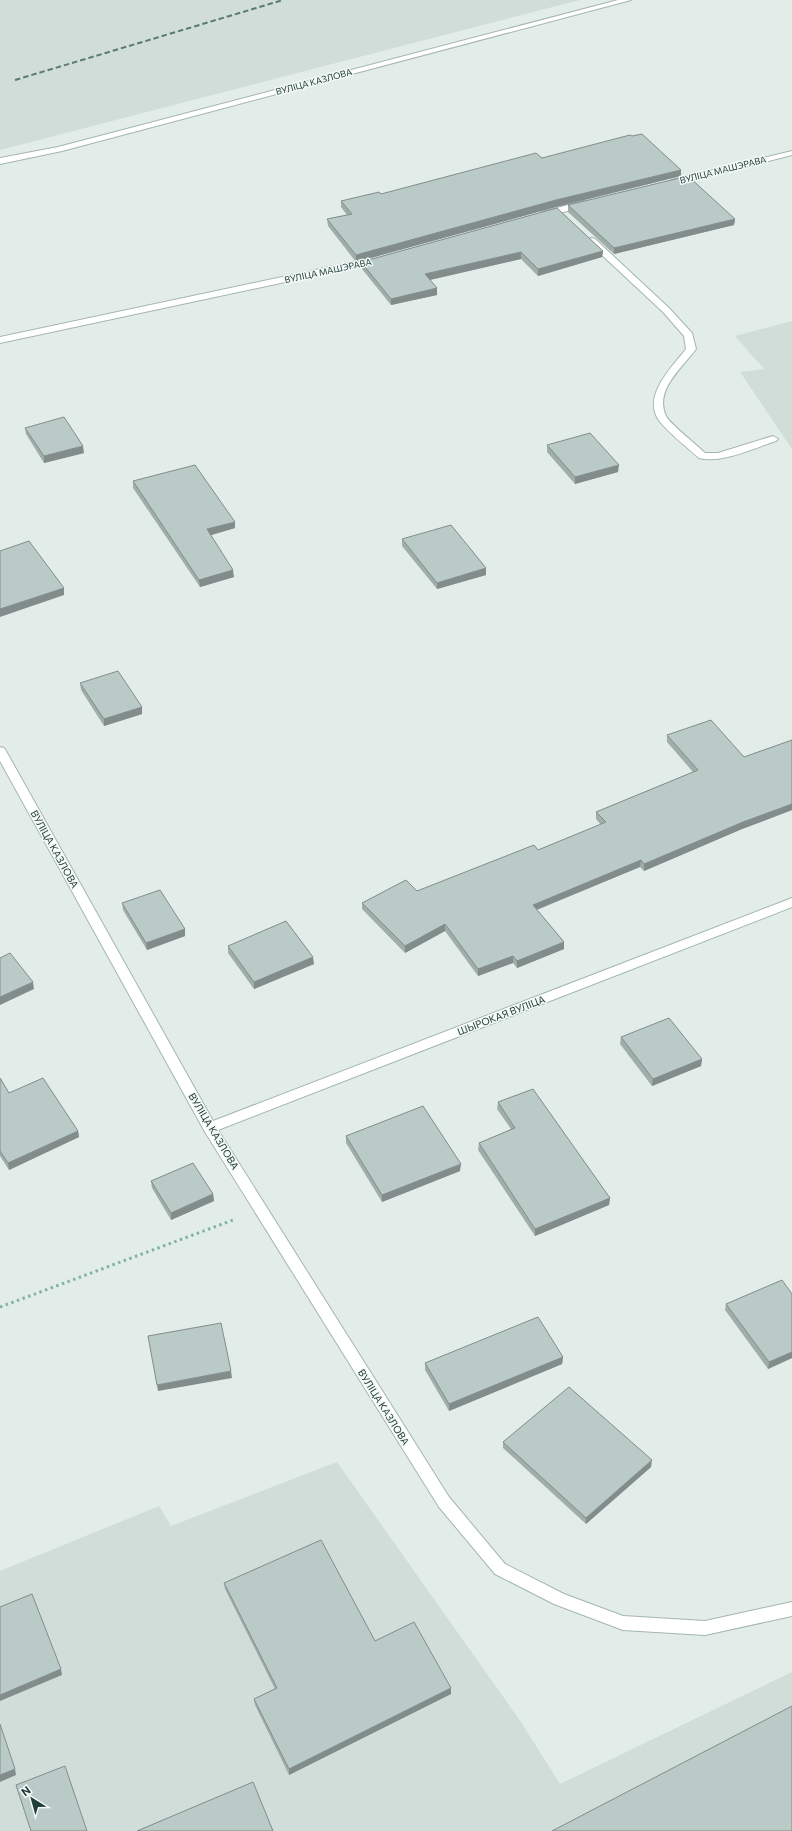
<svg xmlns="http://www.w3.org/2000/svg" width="792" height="1831" font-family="Commissioner,sans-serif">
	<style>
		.built { fill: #d0ddd8 }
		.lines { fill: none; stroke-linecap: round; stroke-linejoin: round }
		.minor-casing { stroke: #a4b5b1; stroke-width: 2 }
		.path { stroke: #81b1a8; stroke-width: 3; stroke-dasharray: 2.5 3.5; stroke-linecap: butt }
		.minor { fill: #fff; fill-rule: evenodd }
		.rail { stroke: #5c7a75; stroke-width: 2; stroke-dasharray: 5.5 3; stroke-linecap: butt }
		.wall { fill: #a0aeaa }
		.shaded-wall { fill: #828d8b }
		.building { fill: #bacac6; stroke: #828d8b }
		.labels { text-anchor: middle; stroke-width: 3; stroke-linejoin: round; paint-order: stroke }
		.far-street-label { font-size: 9px; fill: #213e3a; stroke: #f3f9f7 }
		.street-label { font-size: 10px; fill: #213e3a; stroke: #f3f9f7 }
	</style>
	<rect width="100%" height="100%" fill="#e2ede9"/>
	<!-- built -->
	<g class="built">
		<path d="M0,0H580L0,150Z"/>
		<path d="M792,321V449L740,372L764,369L735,336Z"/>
		<path d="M337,1462L521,1722L560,1784L792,1672V1831H0V1571L159,1506L171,1526Z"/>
	</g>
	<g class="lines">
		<defs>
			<g id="minor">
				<path d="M618,0H631L62,151L0,164V158L58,147Z"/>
				<path d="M792,151V155L675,185L671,182L672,180Z"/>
				<path d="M583,201L586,202V206L545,217L541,214L542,212Z"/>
				<path d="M592,238L595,239L669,308L692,333L696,349C682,368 654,390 666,416C669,423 698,446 705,453H718L773,436L778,439L776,441C754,448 721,464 699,458C689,449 664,429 658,419C643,395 672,367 686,349L684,336L663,312L589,243V239Z"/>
				<path d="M376,257L380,260L379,262L0,343V337Z"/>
				<path d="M0,747L4,748L6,751L213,1121L792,898V907L218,1130L449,1497L505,1564L564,1594L623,1616L705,1621L792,1602V1616L705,1635L623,1630L554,1604L495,1574L439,1507L205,1132L0,761Z"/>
			</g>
		</defs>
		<!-- minor casing -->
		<use href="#minor" class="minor-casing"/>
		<!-- path -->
		<path class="path" d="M0,1307L233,1220"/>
		<!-- minor -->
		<use href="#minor" class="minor"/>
		<!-- rail -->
		<path class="rail" d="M15,80L283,0"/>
	</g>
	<!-- wall -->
	<g class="wall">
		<path d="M542,158L681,170V176L556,207L356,262L328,226L327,219L347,215L341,207V201L381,194Z"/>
		<path d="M568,205L735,219L734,225L614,254L568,212Z"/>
		<path d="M557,208L603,251L602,257L538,276L521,259L430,280L437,288V295L391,305L362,269L361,262Z"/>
		<path d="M25,428L84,453L44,463L26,434Z"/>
		<path d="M547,445L618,472L575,484L547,452Z"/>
		<path d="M133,481L235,528L211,535L234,577L200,587L133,488Z"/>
		<path d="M402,539L486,575L437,589L402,546Z"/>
		<path d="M80,683L142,707V714L104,726L81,690Z"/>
		<path d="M667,735L744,757L792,740V810L742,829L644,871L640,867L537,910L564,942V949L517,968L513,963L478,976L445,931L405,953L362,909V903L417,891L538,850L601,825L596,819V812L693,772L667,742Z"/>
		<path d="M122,903L185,929V936L147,950L123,910Z"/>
		<path d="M228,946L314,964L254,989L228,953Z"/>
		<path d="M621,1037L702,1059L701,1066L652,1086L620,1044Z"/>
		<path d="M0,1078L9,1093L78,1131L79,1137L9,1170L0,1156Z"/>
		<path d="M498,1102L610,1198L609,1205L535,1236L478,1150L479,1143L511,1129L497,1109Z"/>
		<path d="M346,1136L460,1171L382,1202L346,1143Z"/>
		<path d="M151,1181L213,1194L214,1201L171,1220L152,1188Z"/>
		<path d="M792,1294V1358L768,1369L725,1310L726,1304Z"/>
		<path d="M563,1357L562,1364L449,1411L425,1370V1363Z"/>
		<path d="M503,1442L651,1467L586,1524L503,1448Z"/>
		<path d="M224,1583L375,1641L451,1694L289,1775L255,1705L254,1699L275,1689L225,1589Z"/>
	</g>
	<!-- shaded-wall -->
	<g class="shaded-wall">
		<path d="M681,170V176L556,207L356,262V255L556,200Z"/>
		<path d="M735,219L734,225L614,254V248Z"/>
		<path d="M603,251L602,257L538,276V269Z"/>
		<path d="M521,252V259L425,281V274Z"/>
		<path d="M437,288V295L391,305V299Z"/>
		<path d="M83,446L84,453L44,463V456Z"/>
		<path d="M619,465L618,472L575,484V477Z"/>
		<path d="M235,522V528L208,536L207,529Z"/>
		<path d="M486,568V575L437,589V583Z"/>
		<path d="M233,570L234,577L200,587L199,580Z"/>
		<path d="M64,588V595L0,617V609Z"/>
		<path d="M142,707V714L104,726V719Z"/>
		<path d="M792,804V810L742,829L644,871V864L743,822Z"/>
		<path d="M641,860L640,867L533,911V905Z"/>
		<path d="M445,924V931L405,953V946Z"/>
		<path d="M185,929V936L147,950L146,943Z"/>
		<path d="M564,942V949L517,968V961Z"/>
		<path d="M513,956V963L478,976V969Z"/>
		<path d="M313,957L314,964L254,989V982Z"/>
		<path d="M33,982L34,989L0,1005V997Z"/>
		<path d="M702,1059L701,1066L652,1086L653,1079Z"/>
		<path d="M78,1131L79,1137L9,1170L8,1163Z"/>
		<path d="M461,1164L460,1171L382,1202V1195Z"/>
		<path d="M213,1194L214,1201L171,1220V1213Z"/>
		<path d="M610,1198L609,1205L535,1236V1229Z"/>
		<path d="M792,1352V1358L768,1369L769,1362Z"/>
		<path d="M563,1357L562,1364L449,1411V1404Z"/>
		<path d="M231,1371L232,1378L158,1391L157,1385Z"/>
		<path d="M652,1460L651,1467L586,1524V1518Z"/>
		<path d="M61,1669L62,1675L0,1701V1695Z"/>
		<path d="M451,1688V1694L289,1775V1769Z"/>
		<path d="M15,1769L16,1775L0,1782V1775Z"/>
	</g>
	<!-- building -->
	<g class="building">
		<path d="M642,134L681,170L556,200L356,255L327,219L352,214L341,201L379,192L381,194L536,153L542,158L630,135L632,136Z"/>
		<path d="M688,176L735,219L614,248L568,205Z"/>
		<path d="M557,208L603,251L538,269L521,252L425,274L437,288L391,299L361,262Z"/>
		<path d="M64,417L83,446L44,456L25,428Z"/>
		<path d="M590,433L619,465L575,477L547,445Z"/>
		<path d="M195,465L235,522L207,529L233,570L199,580L133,481Z"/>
		<path d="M451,525L486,568L437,583L402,539Z"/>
		<path d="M29,541L64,588L0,609V551Z"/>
		<path d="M118,671L142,707L104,719L80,683Z"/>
		<path d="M711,720L744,757L792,740V804L743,822L644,864L641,860L533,905L564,942L517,961L513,956L478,969L445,924L405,946L362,903L406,880L417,891L534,845L538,850L606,822L596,812L698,770L667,735Z"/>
		<path d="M160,890L185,929L146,943L122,903Z"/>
		<path d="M286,921L313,957L254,982L228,946Z"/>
		<path d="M10,953L33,982L0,997V958Z"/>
		<path d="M669,1018L702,1059L653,1079L621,1037Z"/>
		<path d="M0,1078L9,1093L43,1078L78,1131L8,1163L0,1151Z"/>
		<path d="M533,1089L610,1198L535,1229L479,1143L515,1128L498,1102Z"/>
		<path d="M423,1106L461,1164L382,1195L346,1136Z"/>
		<path d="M193,1163L213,1194L171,1213L151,1181Z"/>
		<path d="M782,1280L792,1294V1352L769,1362L726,1304Z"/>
		<path d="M538,1317L563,1357L449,1404L425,1363Z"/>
		<path d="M221,1323L231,1371L157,1385L148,1336Z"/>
		<path d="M569,1387L652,1460L586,1518L503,1442Z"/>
		<path d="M321,1540L375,1641L414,1622L451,1688L289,1769L254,1699L277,1688L224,1583Z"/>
		<path d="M32,1594L61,1669L0,1695V1607Z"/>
		<path d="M792,1706V1831H552Z"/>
		<path d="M0,1724L15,1769L0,1775Z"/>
		<path d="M65,1766L87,1831H31L16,1785Z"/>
		<path d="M253,1782L273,1831H137Z"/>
	</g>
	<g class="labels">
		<!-- far-street labels -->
		<g class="far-street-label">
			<text transform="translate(314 82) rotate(-15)" y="3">ВУЛІЦА КАЗЛОВА</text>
			<text transform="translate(723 170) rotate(-14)" y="3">ВУЛІЦА МАШЭРАВА</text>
			<text transform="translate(328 271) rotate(-12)" y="3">ВУЛІЦА МАШЭРАВА</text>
		</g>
		<!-- street labels -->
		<g class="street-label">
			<text transform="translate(55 849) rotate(61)" y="4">ВУЛІЦА КАЗЛОВА</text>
			<text transform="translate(501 1015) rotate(-21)" y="4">ШЫРОКАЯ ВУЛІЦА</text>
			<text transform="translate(214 1131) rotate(59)" y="4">ВУЛІЦА КАЗЛОВА</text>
			<text transform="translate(384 1407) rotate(58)" y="4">ВУЛІЦА КАЗЛОВА</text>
		</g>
	</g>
	<!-- north arrow -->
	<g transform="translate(32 1799) rotate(323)" stroke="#f3f9f7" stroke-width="3" paint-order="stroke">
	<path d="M0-3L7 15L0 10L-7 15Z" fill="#213e3a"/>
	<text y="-6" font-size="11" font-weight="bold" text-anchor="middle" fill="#213e3a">N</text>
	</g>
</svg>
